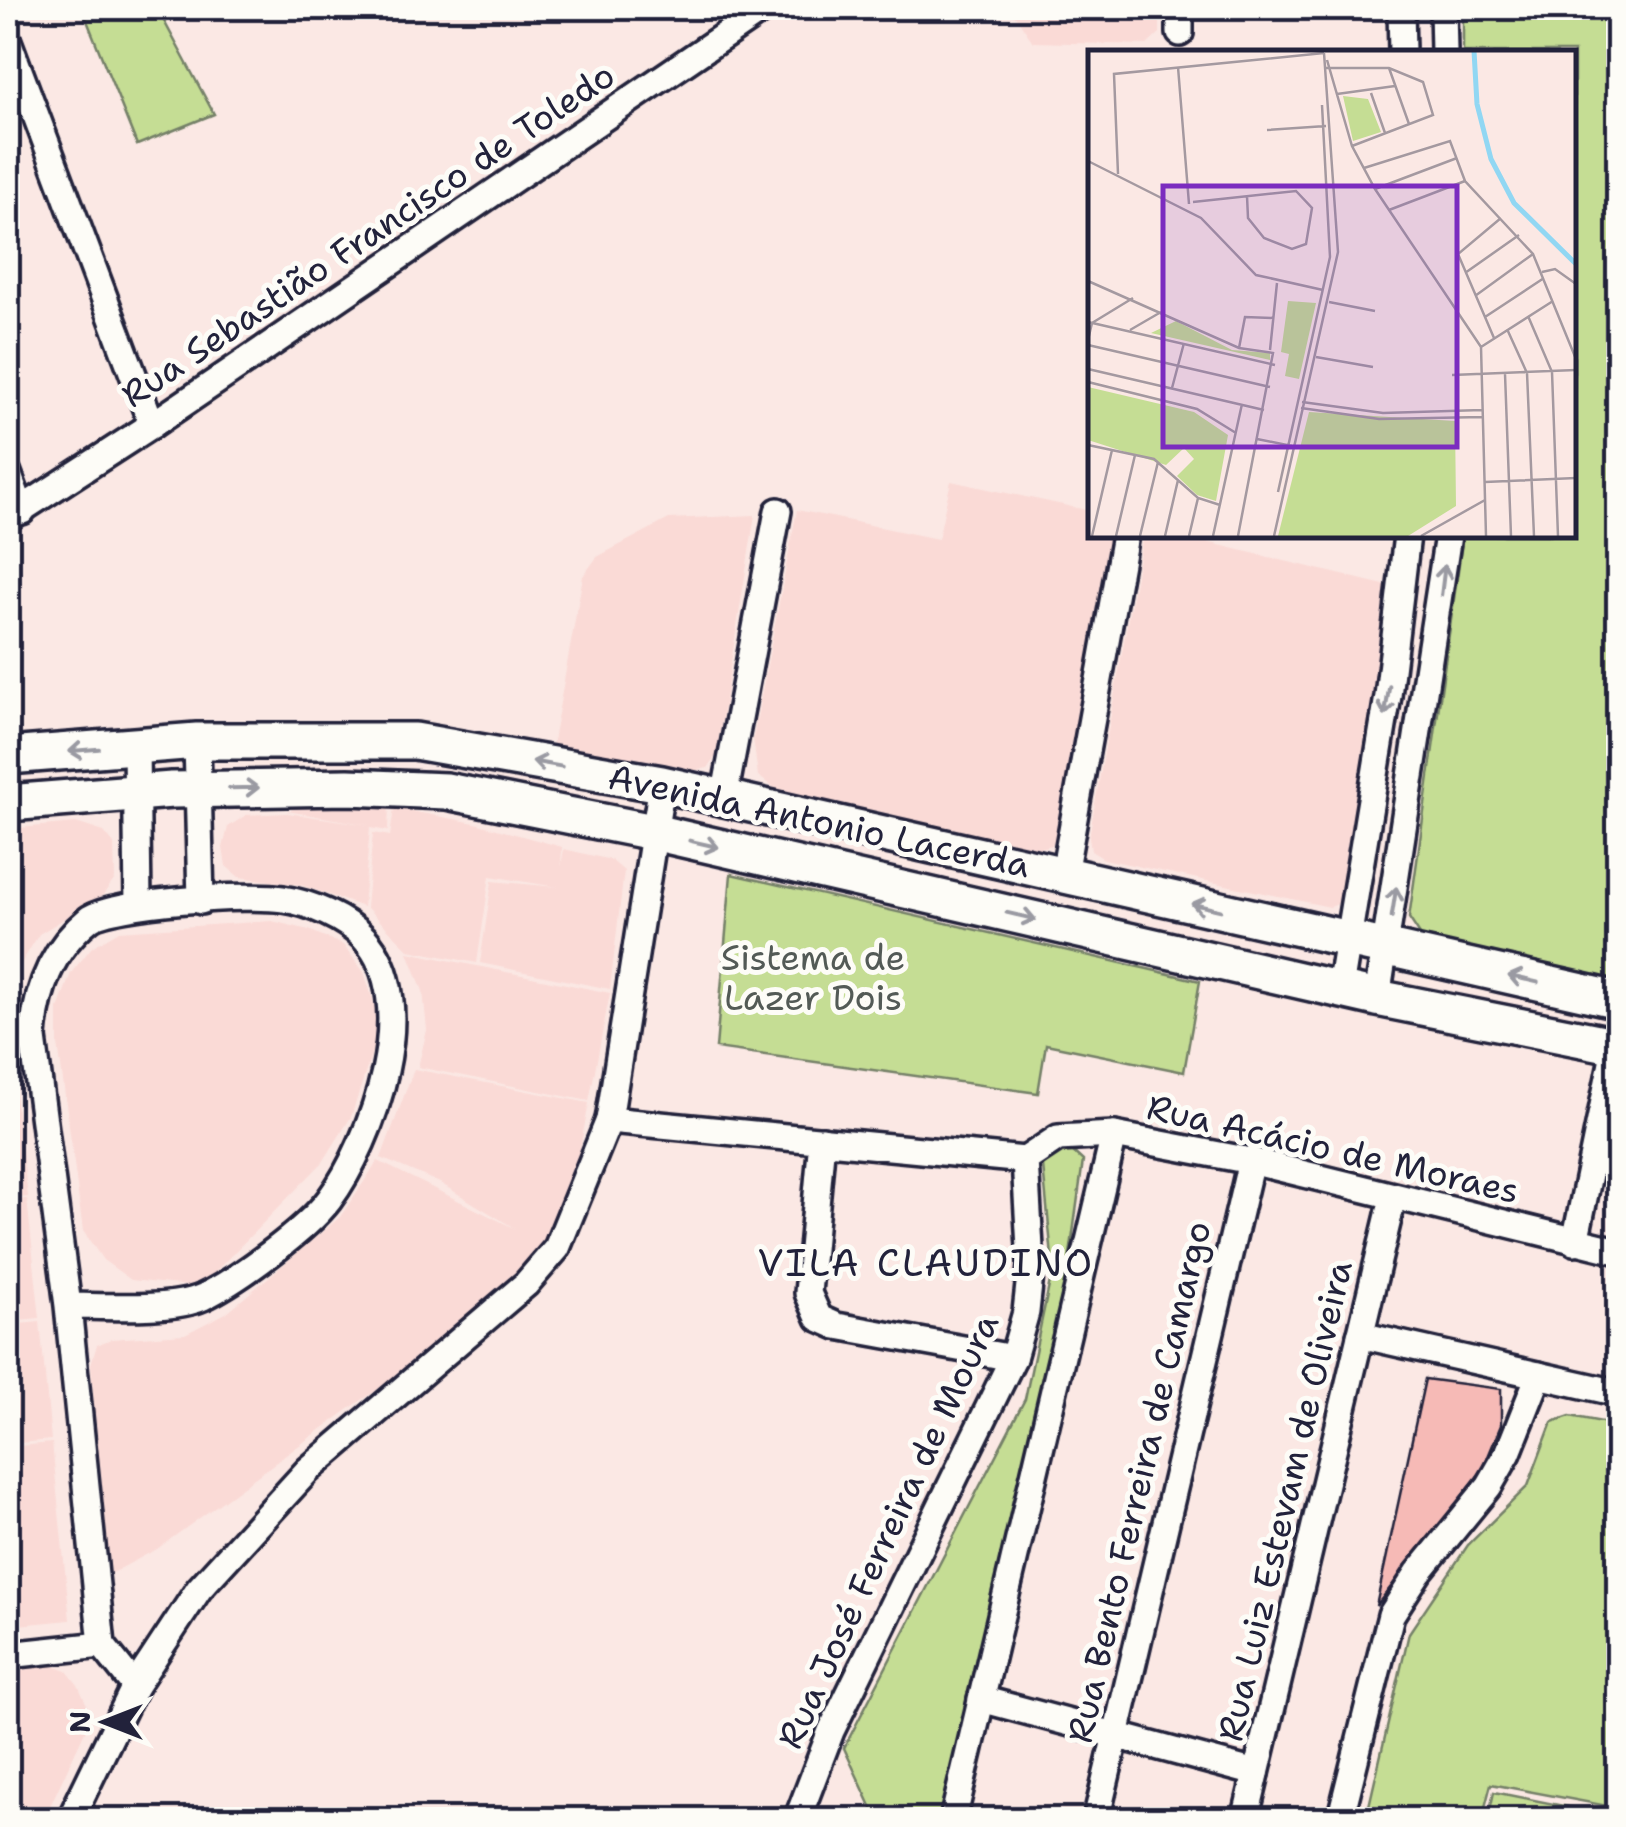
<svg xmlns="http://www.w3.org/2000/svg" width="1626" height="1827" font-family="'Shantell Sans',sans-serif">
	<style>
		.built { fill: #fadad6 }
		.green { fill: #c5dd94; stroke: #748068; stroke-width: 2.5 }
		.building { fill: #f6bab6; stroke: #22223b; stroke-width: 2.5 }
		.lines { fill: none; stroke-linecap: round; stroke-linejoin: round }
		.street-casing { stroke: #22223b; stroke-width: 32 }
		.secondary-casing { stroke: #22223b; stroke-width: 42 }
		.street { stroke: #fdfcf7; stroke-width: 25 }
		.secondary { stroke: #fdfcf7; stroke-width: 35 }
		.oneway { stroke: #9a9aa2 }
		.labels { text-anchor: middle; stroke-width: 10; stroke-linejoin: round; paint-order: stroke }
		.street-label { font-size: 35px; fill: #22223b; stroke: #fdfcf7 }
		.park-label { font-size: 35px; fill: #535a56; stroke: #fdfcf7 }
		.neighbourhood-label { font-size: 38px; letter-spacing: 2.5px; fill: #22223b; stroke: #fdfcf7 }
		.inset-river { fill: none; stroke: #91d7f3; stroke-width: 5 }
		.inset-road { fill: none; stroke: #a499a0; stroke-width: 2.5 }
		.view { fill: #7b2cbf; fill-opacity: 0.15; stroke: #7b2cbf; stroke-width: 5 }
		.inset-edge { fill: none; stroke: #22223b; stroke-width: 5 }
	</style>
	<rect width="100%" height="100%" fill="#fbe8e4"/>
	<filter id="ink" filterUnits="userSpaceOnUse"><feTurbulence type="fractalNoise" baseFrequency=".01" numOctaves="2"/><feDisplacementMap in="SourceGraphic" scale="20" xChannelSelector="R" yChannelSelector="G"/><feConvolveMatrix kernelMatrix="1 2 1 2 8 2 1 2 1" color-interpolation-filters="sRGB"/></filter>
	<g filter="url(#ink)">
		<!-- built -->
		<g class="built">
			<path d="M1010,8H1160V33L1147,45L1033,42Z"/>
			<path d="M951,481L1091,511V535H1110L1058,832L1052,845L1039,848L788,798L758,776L753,738L797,510L938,539Z"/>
			<path d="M755,515L716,756L708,768L691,771L552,747L583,576L597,557L669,519Z"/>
			<path d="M1143,535H1178L1392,587L1347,895L1340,903L1330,907L1268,894L1104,859L1091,851L1089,837Z"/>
			<path d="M310,804L389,805L388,831L370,828L363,907L301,885L239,877L226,866L223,848L228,827L246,815L287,813L370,825L287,811Z"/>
			<path d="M394,808L475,823L562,847L561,866L564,849L611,860L624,871L610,989L480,963L492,881L557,887L490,876L477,963L409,950L366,907L373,833L390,836Z"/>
			<path d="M76,823L104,832L114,844L115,879L102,896L39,934L8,985V829Z"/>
			<path d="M272,921L309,930L343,945L364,972L376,1010L375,1043L351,1117L323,1162L210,1277L189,1286L131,1280L103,1260L83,1231L58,1044V1009L71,973L92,947L119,931Z"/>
			<path d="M408,952L610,993L589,1101L418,1067L427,1030L423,991Z"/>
			<path d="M414,1069L589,1103L570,1200L544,1245L442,1347L356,1404L157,1549L110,1574L101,1551L91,1364L97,1345L111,1339L185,1334L226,1313L340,1217L378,1161L516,1229L440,1183L381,1158Z"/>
			<path d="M8,1080H13L28,1197L8,1199Z"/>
			<path d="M27,1199L40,1318L8,1321V1201Z"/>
			<path d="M40,1322L51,1440L8,1444V1325Z"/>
			<path d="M52,1443L70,1620L8,1626V1447Z"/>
			<path d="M53,1666L67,1671L78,1685L87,1705L85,1731L44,1819H8V1671Z"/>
		</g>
		<!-- green -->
		<g class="green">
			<path d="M82,8H157L214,114L137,145Z"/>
			<path d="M1618,13V985L1424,941L1409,918L1463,535H1574V52H1463V14Z"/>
			<path d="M731,874L1200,981L1184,1072L1046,1044L1038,1093L716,1048Z"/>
			<path d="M1071,1150L1083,1161L1068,1269L945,1819H877L844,1748L1025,1399L1053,1267L1043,1166L1053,1154Z"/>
			<path d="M1570,1416L1618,1425V1808L1491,1784L1482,1819H1366L1409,1633L1468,1545L1528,1486L1552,1422Z"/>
			<path d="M1494,1792L1618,1817V1819H1488Z"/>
		</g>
		<!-- building -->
		<path class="building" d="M1425,1379L1501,1389V1425L1483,1469L1376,1606Z"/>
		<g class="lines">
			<defs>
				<g id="street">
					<path d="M1180,8V33"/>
					<path d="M1401,8L1402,52"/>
					<path d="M1443,8L1444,52"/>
					<path d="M8,41L152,425"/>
					<path d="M8,473L22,511"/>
					<path d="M8,518L152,425L765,8"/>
					<path d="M197,741L201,901"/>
					<path d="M136,746L138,904"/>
					<path d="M724,798L778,511"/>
					<path d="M1064,874L1125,535"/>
					<path d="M1340,988L1388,696L1407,535"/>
					<path d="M1377,998L1448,535"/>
					<path d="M609,1120L1025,1160"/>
					<path d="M822,1140L808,1293L819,1318L837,1326L1013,1358"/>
					<path d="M1575,1242L1618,1033"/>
					<path d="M68,1306C103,1306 172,1311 203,1297C238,1280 306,1230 329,1200C373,1141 423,1001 364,938C345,918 310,903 283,899C254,893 110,902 89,919C51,950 36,991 33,1038L68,1306L102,1645"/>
					<path d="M1360,1335L1618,1393"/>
					<path d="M8,1655L102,1645L135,1686"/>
					<path d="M981,1699L1256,1773"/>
					<path d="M70,1820L135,1686L199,1589L308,1470L526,1284L557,1248L609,1120L662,784"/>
					<path d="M797,1820L831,1731L1013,1358L1026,1312L1031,1266L1025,1160L1058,1138L1114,1135L1251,1161L1618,1251"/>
					<path d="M953,1820L1114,1135"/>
					<path d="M1096,1820L1251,1161"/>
					<path d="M1245,1820L1393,1198"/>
					<path d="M1340,1820L1391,1615L1418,1573L1489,1486L1508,1453L1539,1375"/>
				</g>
				<g id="secondary">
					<path d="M8,756L197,741H415L662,784L1618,1000"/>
					<path d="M8,803L172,790L348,787L446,791L653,832L1377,998L1618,1046"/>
				</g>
			</defs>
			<!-- street casing -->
			<use href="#street" class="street-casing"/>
			<!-- secondary casing -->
			<use href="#secondary" class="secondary-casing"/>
			<!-- street -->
			<use href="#street" class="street"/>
			<!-- secondary -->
			<use href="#secondary" class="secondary"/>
		</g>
		<!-- one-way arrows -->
		<defs><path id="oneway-shaft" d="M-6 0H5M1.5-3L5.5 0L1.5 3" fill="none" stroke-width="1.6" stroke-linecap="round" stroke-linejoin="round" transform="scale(2.5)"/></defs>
		<g class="oneway">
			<use href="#oneway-shaft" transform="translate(1443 580) rotate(-83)"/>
			<use href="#oneway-shaft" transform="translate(1387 701) rotate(99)"/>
			<use href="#oneway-shaft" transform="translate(84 750) rotate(175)"/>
			<use href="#oneway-shaft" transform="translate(547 764) rotate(-170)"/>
			<use href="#oneway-shaft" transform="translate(244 788) rotate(-1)"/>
			<use href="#oneway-shaft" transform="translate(704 844) rotate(13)"/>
			<use href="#oneway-shaft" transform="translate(1394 902) rotate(-81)"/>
			<use href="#oneway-shaft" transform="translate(1206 907) rotate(-167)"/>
			<use href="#oneway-shaft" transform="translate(1021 916) rotate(13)"/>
			<use href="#oneway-shaft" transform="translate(1523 979) rotate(-167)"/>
		</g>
	</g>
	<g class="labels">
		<!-- street labels -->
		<g class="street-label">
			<text transform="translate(368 235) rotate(-34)" y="12">Rua Sebastião Francisco de Toledo</text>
			<text transform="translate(819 821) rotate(12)" y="12">Avenida Antonio Lacerda</text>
			<text transform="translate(1333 1149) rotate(13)" y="12">Rua Acácio de Moraes</text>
			<text transform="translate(1139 1482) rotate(-77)" y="12">Rua Bento Ferreira de Camargo</text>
			<text transform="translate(1285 1501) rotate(-77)" y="12">Rua Luiz Estevam de Oliveira</text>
			<text transform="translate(888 1531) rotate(-65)" y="12">Rua José Ferreira de Moura</text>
		</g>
		<!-- park labels -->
		<g class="park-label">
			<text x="813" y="970">Sistema de<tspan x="813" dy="40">Lazer Dois</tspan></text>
		</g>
		<!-- neighbourhood labels -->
		<g class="neighbourhood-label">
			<text x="926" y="1276">VILA CLAUDINO</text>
		</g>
	</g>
	<!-- overview -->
	<g transform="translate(1088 50)">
		<rect width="488" height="488" fill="#fbe8e4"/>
		<path d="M255,46L280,49L293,82L265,91ZM200,251L228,253L211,329L197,326L201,304L193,302ZM88,271L144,300L182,303V310L63,283ZM0,337L106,362L140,385L128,451L109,445L89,426L106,409L96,398L78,415L0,390ZM221,362L367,371L368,456L320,486H190Z" fill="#c5dd94"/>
		<path class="inset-river" d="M386,1L389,54L403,109L426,153L488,214"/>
		<path class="inset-road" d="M239,10L264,96L287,139L393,297L398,486M90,17L101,154M237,18H301L335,32L345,65L264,96M301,18L321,74M283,43L297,83M249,44L307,36M179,80L238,76M0,111L113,168L168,225L235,240M276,118L362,91L377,131L445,204L488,309M30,124L26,24L236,3M287,139L369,108M105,152L208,141L224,158L218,194L204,199L176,188L160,168L159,146M301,160L377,131M454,222L467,219L488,234M377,223L431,185M0,231L151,298L185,303L150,486M387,246L445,204M241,252L287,261M440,266L464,322L470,486M397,267L456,228M0,272L187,315M419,279L439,323L446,486M42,280L73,262M406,288L370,204L413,168M0,290L4,273L45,248M0,295L182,337M393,297L465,251M151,298L157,267L186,268M182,300L189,233M228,307L285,317M0,319L176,360M417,324L423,486M364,325L488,320M0,332L109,359L148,383M84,338L96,293M214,352L295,363L394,360M213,358L291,369L394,367M169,389L204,396M0,395L66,409L110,448L132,455M397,432L488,428M190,442L242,207L234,55M4,486L24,400M28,486L47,405M52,486L70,412M77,486L90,430M101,486L110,448M125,486L154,354M186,486L250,202L236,3M333,486L397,450"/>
		<path class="view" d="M75,136H369V397H75Z"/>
		<rect width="488" height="488" class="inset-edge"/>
	</g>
	<!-- margin -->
	<rect width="1626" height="1827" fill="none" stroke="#fdfcf7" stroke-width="40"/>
	<rect x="20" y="20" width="1586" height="1787" fill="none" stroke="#22223b" stroke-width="4" filter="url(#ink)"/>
	<!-- north arrow -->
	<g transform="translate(105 1722) rotate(270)" stroke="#fdfcf7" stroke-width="8" paint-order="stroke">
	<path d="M0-8L18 38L0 25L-18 38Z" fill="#22223b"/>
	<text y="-15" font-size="28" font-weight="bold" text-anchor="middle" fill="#22223b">N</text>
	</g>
</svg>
